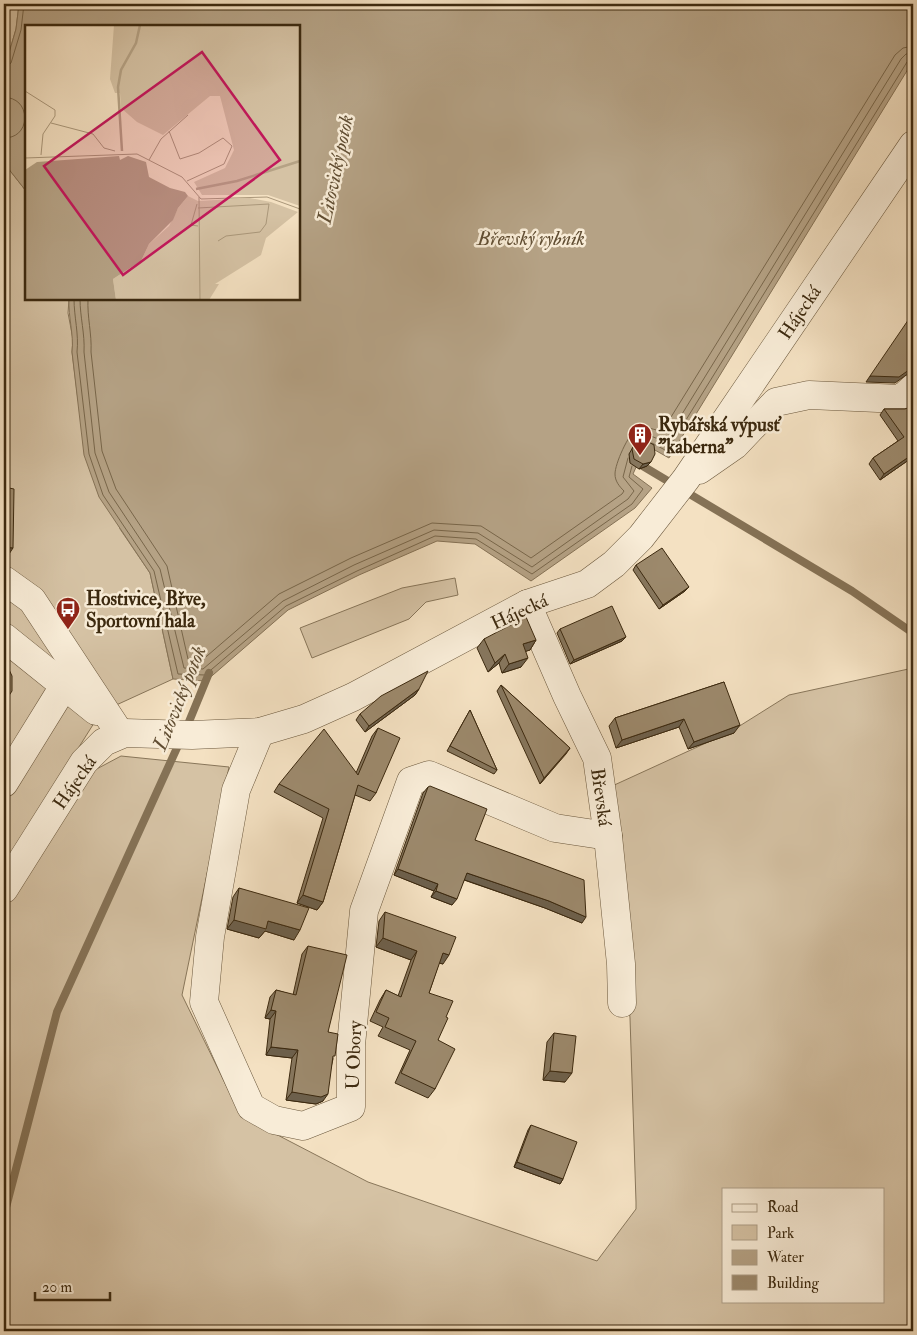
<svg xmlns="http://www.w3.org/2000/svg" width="917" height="1335" font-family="'IM FELL Double Pica',serif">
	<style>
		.green { fill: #d5c2a4; stroke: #88765a; fill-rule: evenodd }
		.water { fill: #b5a285; stroke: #857256 }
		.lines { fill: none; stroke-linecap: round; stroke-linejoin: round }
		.shore { stroke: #78664a; stroke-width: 1 }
		.stream { stroke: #857256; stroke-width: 8 }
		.minor-casing { stroke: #6a573c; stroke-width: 29 }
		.minor { stroke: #f8ecd7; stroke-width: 28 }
		.wall { fill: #86765d; stroke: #3c290f }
		.shaded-wall { fill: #6d604c; stroke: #3c290f }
		.building { fill: #9c896c; stroke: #3c290f }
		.labels { text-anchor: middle; stroke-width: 5; stroke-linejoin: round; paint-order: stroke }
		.street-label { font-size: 19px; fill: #3c290f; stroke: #f8ecd7 }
		.poi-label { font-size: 19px; font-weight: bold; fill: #3c290f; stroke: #f8ecd7; text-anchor: start }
		.water-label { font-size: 20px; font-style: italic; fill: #604d32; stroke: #f8ecd7 }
		.inset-river { fill: none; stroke: #b5a285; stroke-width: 2.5 }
		.inset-road { fill: none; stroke: #aa977a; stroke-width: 1 }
		.view { fill: #c2185b; fill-opacity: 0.15; stroke: #c2185b; stroke-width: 2.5 }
		.inset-edge { fill: none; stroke: #3c290f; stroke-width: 2.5 }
	</style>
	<rect width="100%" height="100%" fill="#f4e1c2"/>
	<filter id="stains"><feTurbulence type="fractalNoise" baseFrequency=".004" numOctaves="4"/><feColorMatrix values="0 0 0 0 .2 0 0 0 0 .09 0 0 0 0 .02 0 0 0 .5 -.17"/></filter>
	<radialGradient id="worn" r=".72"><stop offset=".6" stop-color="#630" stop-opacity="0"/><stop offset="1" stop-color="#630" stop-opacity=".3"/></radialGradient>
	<!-- green -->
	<g class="green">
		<path d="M4,4H19L16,29L4,70Z"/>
		<path d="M4,163L26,191V299H69L68,313L73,339L72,352L78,400L120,529L150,573L173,679L101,712L4,866Z"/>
		<path d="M455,578L458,595L426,602L409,619L312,658L300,628L402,588Z"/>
		<path d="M913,668V1331H4V911L91,772L121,756L229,767L182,995L241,1116L368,1182L597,1261L636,1209V1202L630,1018L610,787L730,732L789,695ZM723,1189H883V1301H723Z"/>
	</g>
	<!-- water -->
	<path class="water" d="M19,4H913V61L669,458L646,445L633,474L652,488L635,508L531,581L475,544L437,541L359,575L288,610L206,681L173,679L150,573L99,497L84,455L72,352C74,334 68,317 69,299H299V26H26V191L4,163L6,118L4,70L16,29Z"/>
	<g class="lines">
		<!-- shore -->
		<g class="shore">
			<path d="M4,68L11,63L21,30L24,4"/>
			<path d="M4,97C17,98 24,105 25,118C24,131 16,138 4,138"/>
			<path d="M74,299C74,317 79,334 77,352L89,454L103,495L154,571L178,674L205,675L286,606L357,571L435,536L476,539L532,574L632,504L643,489L629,477L632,466"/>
			<path d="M80,299C80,317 85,334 84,352L95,453L109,492L160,569L184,668L203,669L283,601L354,565L434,530L478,533L532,567L628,499L634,491L623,477L628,458"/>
			<path d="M88,299C87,317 92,334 91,352L102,451L116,489L167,566L188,659L200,662L279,594L351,558L432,523L481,526L531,558L622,494L624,491C619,486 615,481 615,474C615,464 628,434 637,429C647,424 654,432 663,430L895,55L903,48L913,46"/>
			<path d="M635,441L646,434L663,441L666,440L901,59L906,54L913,53"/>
			<path d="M652,443L665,450L668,449L907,62L913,59"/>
		</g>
		<!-- stream -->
		<g class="stream">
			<path d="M636,462L852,591L913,633"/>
			<path d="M186,729L209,673"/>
			<path d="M4,1215L57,1012L181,739"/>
		</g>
		<defs>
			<g id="minor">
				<path d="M699,470L735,445L776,402L809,395L901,399L913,388"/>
				<path d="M4,580L32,600L115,726"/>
				<path d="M527,604L567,696L597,758L608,836L621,964L622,1003"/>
				<path d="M4,637L96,711"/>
				<path d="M260,732L236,790L210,937L204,1002L251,1107L274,1120L303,1126L351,1107V1045L364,911L411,781L429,775L555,828L608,836"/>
				<path d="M4,783L64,686"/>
				<path d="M4,889L84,762L104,742L125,733L192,735L260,732L304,719L353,697L527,604L587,584L614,564L641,537L686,479L913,145"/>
			</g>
		</defs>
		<!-- minor casing -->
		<use href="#minor" class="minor-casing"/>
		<!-- minor -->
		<use href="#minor" class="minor"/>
	</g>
	<!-- wall -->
	<g class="wall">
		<path d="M913,406V457L880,480L869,464L873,458L898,441L880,415L884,409H905Z"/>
		<path d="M636,442L647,466L639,469L630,463L629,454Z"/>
		<path d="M636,565L689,587L685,591L659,609L633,570Z"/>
		<path d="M560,629L626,637L622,641L570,664L557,633Z"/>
		<path d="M484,639L536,640L530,650L526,651L521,667L502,673L499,663L488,672L477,648Z"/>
		<path d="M724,682L734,733L688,749L679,727L616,748L609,726L615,718Z"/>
		<path d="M501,685L570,748L540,784L497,691Z"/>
		<path d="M419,689L415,695L365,732L356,720L360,714Z"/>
		<path d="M470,710L497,770L494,774L447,751Z"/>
		<path d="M378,728L376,793L370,801L355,795L323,902L317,910L297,903L323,818L274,792L279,784L356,773L372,736Z"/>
		<path d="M428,787L475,840L582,923L545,908L464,880L452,905L431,897L434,891L394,875L423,793Z"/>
		<path d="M239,888L294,940L265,931L259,938L227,929L233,897Z"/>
		<path d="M385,912L443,964L439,963L429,993L438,1040L435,1089L428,1098L395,1083L410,1050L378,1036L383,1027L370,1021L380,1000L386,990L398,996L411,960L376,947L379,921Z"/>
		<path d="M308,946L328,1032L333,1059L323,1101L316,1104L286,1100L292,1058L266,1055L270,1019L265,1018L270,997L276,990L293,995L302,954Z"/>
		<path d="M554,1033L565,1082L543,1080L547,1042Z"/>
		<path d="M531,1125L563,1179L560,1184L514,1167L528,1130Z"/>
	</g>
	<!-- shaded-wall -->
	<g class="shaded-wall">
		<path d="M913,367V373H909L895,383L866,382L870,376Z"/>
		<path d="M913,454V457L880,480L884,474Z"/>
		<path d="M651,462L647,466L639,469L643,464Z"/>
		<path d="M4,547L13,548L7,557H4Z"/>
		<path d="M689,587L685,591L659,609L663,605Z"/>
		<path d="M626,637L622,641L570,664L574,660Z"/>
		<path d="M536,640L530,650L517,654L523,644Z"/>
		<path d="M505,654L499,663L488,672L495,663Z"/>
		<path d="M528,658L521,667L502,673L509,664Z"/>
		<path d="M419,689L415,695L365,732L369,726Z"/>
		<path d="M684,719L679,727L616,748L622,740Z"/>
		<path d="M740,725L734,733L688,749L694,742Z"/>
		<path d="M570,748L566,754L540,784L544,778Z"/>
		<path d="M398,869L438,884L434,891L394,875Z"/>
		<path d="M467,873L549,901L586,917L582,923L545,908L462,879Z"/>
		<path d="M436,891L457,899L452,905L431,897Z"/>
		<path d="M303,895L323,902L317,910L297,903Z"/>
		<path d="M234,920L268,921L300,930L294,940L265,931L259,938L227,929Z"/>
		<path d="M383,938L417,951L411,960L376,947Z"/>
		<path d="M443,953L449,955L443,964L436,962Z"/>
		<path d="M271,1010L276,1011L270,1019L265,1018Z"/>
		<path d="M271,1047L298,1050L292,1058L266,1055Z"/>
		<path d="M550,1071L572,1073L565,1082L543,1080Z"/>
		<path d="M292,1092L328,1094L323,1101L316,1104L286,1100Z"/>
		<path d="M517,1162L563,1179L560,1184L514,1167Z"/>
	</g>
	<!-- building -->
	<g class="building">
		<path d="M913,313V367L899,377L870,376Z"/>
		<path d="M913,406V454L884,474L873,458L904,437L884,409H905Z"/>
		<path d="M645,440L654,445L655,454L651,462L643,464L634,459L632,449L636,442Z"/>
		<path d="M4,487L14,489L13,548L4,547Z"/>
		<path d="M662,548L689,587L663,605L636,565Z"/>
		<path d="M612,606L626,637L574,660L560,629Z"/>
		<path d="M526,617L536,640L523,644L528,658L509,664L505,654L495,663L484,639Z"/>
		<path d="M4,659L12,676V691L4,703Z"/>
		<path d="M428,671L419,689L369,726L360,714L381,696Z"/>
		<path d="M724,682L740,725L694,742L684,719L622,740L615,718Z"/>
		<path d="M501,685L570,748L544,778Z"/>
		<path d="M470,710L497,770L450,746Z"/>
		<path d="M378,728L400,738L376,793L358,785L323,902L303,895L329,809L279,784L324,729L358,775Z"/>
		<path d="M430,786L487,809L475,840L584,880L586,917L549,901L467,873L457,899L436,891L438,884L398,869L428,787Z"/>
		<path d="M239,888L309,908L300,930L268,921L266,929L234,920Z"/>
		<path d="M385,912L456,937L449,955L443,953L429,993L453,1001L446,1017L448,1018L438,1040L455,1049L435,1089L401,1073L416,1041L385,1027L389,1018L376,1012L386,990L401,997L417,951L383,938Z"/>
		<path d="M308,946L347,955L328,1032L338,1034L335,1056H333L328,1094L321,1097L292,1092L298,1050L271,1047L276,1011L271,1010L276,990L296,995Z"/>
		<path d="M554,1033L576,1036L572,1073L550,1071Z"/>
		<path d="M531,1125L577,1142L563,1179L517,1162Z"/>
	</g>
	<!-- icons -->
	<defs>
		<symbol id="building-pin" viewBox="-11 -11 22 30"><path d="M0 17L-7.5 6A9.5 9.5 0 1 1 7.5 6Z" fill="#8f2418" stroke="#f8ecd7"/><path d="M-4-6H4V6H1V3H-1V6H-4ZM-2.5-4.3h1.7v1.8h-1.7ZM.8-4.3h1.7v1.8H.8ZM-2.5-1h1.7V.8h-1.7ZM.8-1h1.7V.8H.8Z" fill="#fff"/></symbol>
		<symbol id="bus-pin" viewBox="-11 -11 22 30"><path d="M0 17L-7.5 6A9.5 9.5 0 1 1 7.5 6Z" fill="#8f2418" stroke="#f8ecd7"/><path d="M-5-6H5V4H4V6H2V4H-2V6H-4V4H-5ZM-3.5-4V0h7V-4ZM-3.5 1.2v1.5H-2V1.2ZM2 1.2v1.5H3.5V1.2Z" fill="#fff"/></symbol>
	</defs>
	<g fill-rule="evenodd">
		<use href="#building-pin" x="626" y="421" width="28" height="38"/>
		<use href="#bus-pin" x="54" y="595" width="28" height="38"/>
	</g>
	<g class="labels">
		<!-- street labels -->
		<g class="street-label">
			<text transform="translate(799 312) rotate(-56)" y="7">Hájecká</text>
			<text transform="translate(519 611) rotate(-25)" y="7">Hájecká</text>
			<text transform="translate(74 782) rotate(-55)" y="7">Hájecká</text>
			<text transform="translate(602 797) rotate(82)" y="7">Břevská</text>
			<text transform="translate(353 1055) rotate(-88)" y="7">U Obory</text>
		</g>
		<!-- poi labels -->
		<g class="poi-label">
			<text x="658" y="431">Rybářská výpusť<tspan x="658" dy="22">"kaberna"</tspan></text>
			<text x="86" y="605">Hostivice, Břve,<tspan x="86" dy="22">Sportovní hala</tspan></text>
		</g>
		<!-- water labels -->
		<g class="water-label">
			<text transform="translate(335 169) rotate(-78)" y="7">Litovický potok</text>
			<text x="531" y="245">Břevský rybník</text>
			<text transform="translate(179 698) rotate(-68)" y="7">Litovický potok</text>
		</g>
	</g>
	<!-- overview -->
	<g transform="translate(25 25)">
		<rect width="275" height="275" fill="#f4e1c2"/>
		<path d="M89,0H275V181L243,170H177L169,157L200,143L209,125L195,71H185L138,110L112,97L96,83L95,68H90L85,54ZM163,171L173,176L225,173L246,177L273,187L241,213L236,230L190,259H194L184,275H91L88,254L116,236L124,219L144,201L153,183Z" fill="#d5c2a4"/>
		<path d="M94,131L95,135L103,131L121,137L124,152L145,163L160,167L163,171L153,183L148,195L124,219L116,236L88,254L91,275H0V145L12,137Z" fill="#b5a285"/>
		<path class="inset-river" d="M97,126L93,62L96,45L111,18L115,0M171,164L212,156L275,136"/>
		<path class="inset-road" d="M0,66L30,85V91L18,109L16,130M26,98L68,109L79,123L90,126M144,106L155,134L174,128L198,113L207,121L199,139L162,156M0,133L112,129L157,152L176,174L242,172L275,184M124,135L136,114L163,90M174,172L175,275M172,179L166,200L173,201M173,183L244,179L241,199L235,207L201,211L193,216"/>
		<path class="view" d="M177,27L255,135L98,250L19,141Z"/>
		<rect width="275" height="275" class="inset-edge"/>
	</g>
	<!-- margin -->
	<rect width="917" height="1335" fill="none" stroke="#f4e1c2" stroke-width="20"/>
	<rect x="5" y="5" width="907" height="1325" fill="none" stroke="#3c290f" stroke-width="2.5"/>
	<rect x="10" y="10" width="897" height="1315" fill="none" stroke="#3c290f"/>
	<!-- legend -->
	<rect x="722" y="1188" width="162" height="115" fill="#f8ecd7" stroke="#ad9e87"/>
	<rect x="732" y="1204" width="25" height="8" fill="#f8ecd7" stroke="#ad9e87"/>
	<text x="767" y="1212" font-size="15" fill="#3c290f">Road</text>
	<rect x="732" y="1225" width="25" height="15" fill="#d5c2a4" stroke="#ad9e87"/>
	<text x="767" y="1238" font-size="15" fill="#3c290f">Park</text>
	<rect x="732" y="1250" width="25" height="15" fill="#b5a285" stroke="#ad9e87"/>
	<text x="767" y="1262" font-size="15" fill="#3c290f">Water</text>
	<rect x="732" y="1275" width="25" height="15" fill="#9c896c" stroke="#ad9e87"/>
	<text x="767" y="1288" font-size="15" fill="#3c290f">Building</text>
	<!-- scale -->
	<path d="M35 1292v8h75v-8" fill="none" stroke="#3c290f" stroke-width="2.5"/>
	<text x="42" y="1292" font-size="15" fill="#3c290f" stroke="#f8ecd7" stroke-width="4" paint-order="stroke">20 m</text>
	<rect width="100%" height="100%" filter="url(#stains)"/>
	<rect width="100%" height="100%" fill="url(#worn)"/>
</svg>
